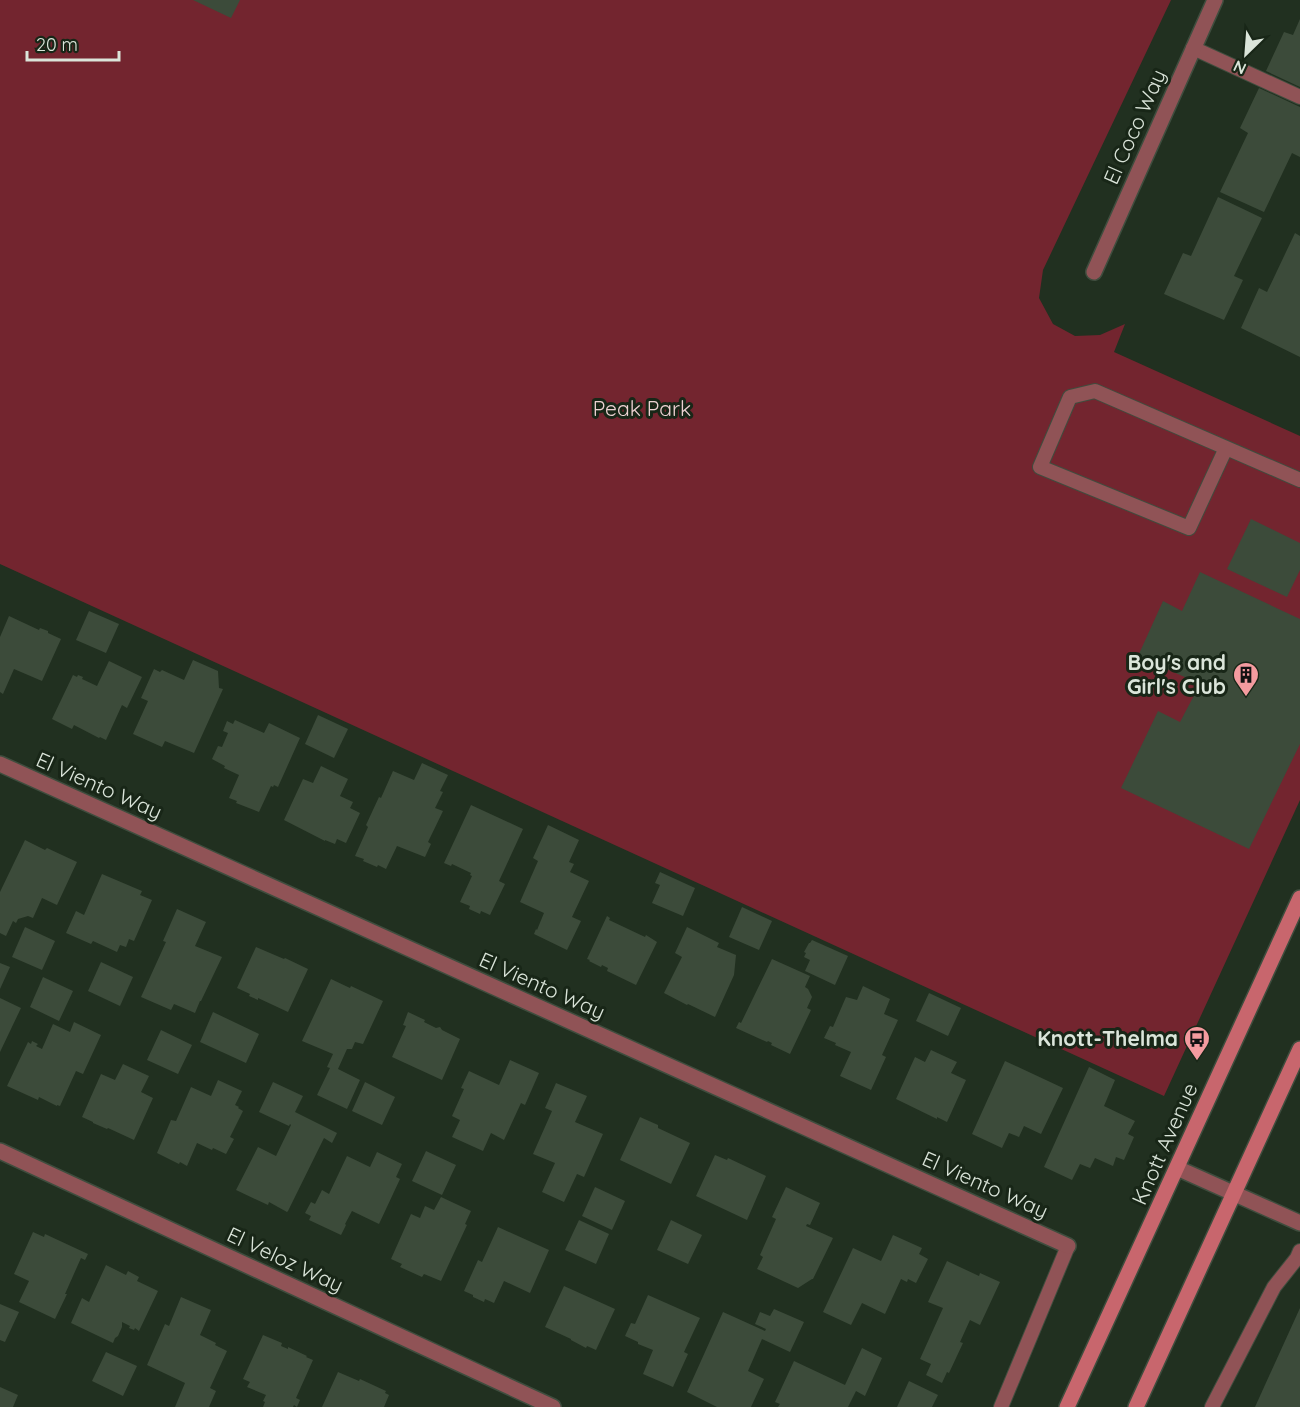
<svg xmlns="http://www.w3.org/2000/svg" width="1300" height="1407" font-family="Quicksand,sans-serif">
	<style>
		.green { fill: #73252f }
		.building { fill: #3c4b3a }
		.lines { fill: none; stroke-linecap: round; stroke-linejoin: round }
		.lane-casing { stroke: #3f4d3e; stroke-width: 16 }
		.street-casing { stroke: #3f4d3e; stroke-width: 18 }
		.secondary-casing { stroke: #3f4d3e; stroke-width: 18 }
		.lane { stroke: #905356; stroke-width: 14 }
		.street { stroke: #905356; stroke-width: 15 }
		.secondary { stroke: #c8666d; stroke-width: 15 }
		.labels { text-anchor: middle; stroke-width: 6; stroke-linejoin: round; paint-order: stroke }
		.street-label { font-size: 21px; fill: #dbe5da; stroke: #182617 }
		.park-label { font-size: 21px; fill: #eed2d3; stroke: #182617 }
		.poi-label { font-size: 21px; font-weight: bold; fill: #dbe5da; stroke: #182617; text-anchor: end }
	</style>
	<rect width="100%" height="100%" fill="#213020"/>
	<!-- green -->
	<path class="green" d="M0,0H1171L1043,270L1039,298L1053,324L1075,336L1100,335L1125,324L1114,352L1300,436V800L1164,1096L0,564Z"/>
	<!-- building -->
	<g class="building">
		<path d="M193,0H240L231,18Z"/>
		<path d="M1300,19V87L1266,71L1284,32L1293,35Z"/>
		<path d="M1259,88L1300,107V157L1292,153L1264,212L1220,192L1248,133L1240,128Z"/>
		<path d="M1218,197L1262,218L1234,276L1243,280L1224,320L1164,294L1183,253L1191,256Z"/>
		<path d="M1295,233L1300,236V357L1241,328L1259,288L1267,292Z"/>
		<path d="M1251,519L1300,543V570L1287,597L1227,569Z"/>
		<path d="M1200,572L1300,619V744L1249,849L1121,788L1158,711L1180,722L1200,684L1138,656L1163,601L1182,611Z"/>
		<path d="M89,611L119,624L106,653L76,640Z"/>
		<path d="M9,616L39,630L40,628L48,631V633L61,639L42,681L14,669L3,694L0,692V637Z"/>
		<path d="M193,660L218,671L219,688L223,689L194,753L165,741L162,747L133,734L148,701L141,698L154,669L160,672L162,670L184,680Z"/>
		<path d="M109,661L142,677L127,708L122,705L106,740L100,737L99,738L74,725L72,729L52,719L73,675L77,677L78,675L83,677L82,679L97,686Z"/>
		<path d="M318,715L348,729L334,758L305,744Z"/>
		<path d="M235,720L264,733L269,723L300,738L278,787L274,785L273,787L271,786L259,812L236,803L237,801L229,798L239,775L224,768L225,766L212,759L218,746L222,747L228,733L223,731L227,721L233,724Z"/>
		<path d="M422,763L448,775L440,791L443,792L435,808L443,811L428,842L431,844L425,857L397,846L386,869L378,865L377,867L363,861L364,859L355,856L368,827L366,825L379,797L381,798L393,771L414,780Z"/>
		<path d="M321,766L348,779L340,796L353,802L350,808L360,813L346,843L337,839L335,844L325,840V841L284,820L303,779L313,783Z"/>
		<path d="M471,805L523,829L499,881L505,884L490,915L481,911L480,914L469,909L470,906L460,902L472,876L470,875L471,873L452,864L451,866L444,863Z"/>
		<path d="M548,825L579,840L569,862L574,864L570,872L589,881L572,917L581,921L567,950L534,934L536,929L537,930L544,913L520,902L538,861L533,858Z"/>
		<path d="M25,840L45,850L47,848L77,862L57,905L42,898L33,918L28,916L18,919L16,923L13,921L6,936L0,933V892Z"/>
		<path d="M660,872L695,888L683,916L652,903L660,885L655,883Z"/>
		<path d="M102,874L142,891L140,895L152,900L134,941L129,939L126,947L120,945L117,952L93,941L91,944L66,933L76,911L84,915Z"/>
		<path d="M742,907L772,921L759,950L729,937Z"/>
		<path d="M177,909L206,922L195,946L222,957L201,1001H200L195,1013L174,1004L171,1010L141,997L166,942L163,941Z"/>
		<path d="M607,916L610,918L609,920L645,937L646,935L657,942L636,985L607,971L608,968L602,965L601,967L589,961L590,960L587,959Z"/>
		<path d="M25,927L55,941L42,970L12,957Z"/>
		<path d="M687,927L719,943L717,947L736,955L734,975L715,1017L688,1004L687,1005L664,993L682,957L675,953Z"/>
		<path d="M812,940L848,956L835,985L805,971L810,960L804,957L806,953L804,952L809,943H810Z"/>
		<path d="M256,947L284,959L285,958L308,969L288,1012L258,998V1000L249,996L250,994L237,988Z"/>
		<path d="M772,959L810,976L805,987L808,989L812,997L807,1008L811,1010L790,1054L771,1045L772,1043L768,1041L767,1042L736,1028L739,1022L741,1023Z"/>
		<path d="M101,962L133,977L120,1006L88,991Z"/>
		<path d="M0,963L10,967L0,989Z"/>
		<path d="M43,977L73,991L59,1021L30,1007Z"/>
		<path d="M331,979L350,988L351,986L383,1001L363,1044L355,1042L352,1049H347L338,1069L360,1080L347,1109L317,1095L330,1068L327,1067L333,1054L302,1041Z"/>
		<path d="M863,986L890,999L884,1014L898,1020L882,1055L886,1057L871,1090L840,1076L851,1052L835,1045L836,1043L824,1038L830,1026L833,1027L846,997L857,1000Z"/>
		<path d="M929,993L961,1008L948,1036L916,1021Z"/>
		<path d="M0,998L21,1008L0,1052Z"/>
		<path d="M213,1012L259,1034L246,1063L200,1042Z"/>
		<path d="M408,1012L425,1020L424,1022L436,1028L440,1027L442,1030L460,1039L442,1080L392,1057L406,1026L403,1025Z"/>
		<path d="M74,1022L101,1035L83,1074L76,1071L60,1106L57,1105V1106L39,1097L38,1100L7,1086L28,1042L31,1044L32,1041L38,1044L36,1046L42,1049L53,1024L70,1032Z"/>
		<path d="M161,1030L192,1045L178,1074L147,1060Z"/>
		<path d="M931,1050L957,1062L951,1073L966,1080L947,1122L937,1117V1119L896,1099L915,1057L925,1062Z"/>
		<path d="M510,1060L539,1073L525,1105L521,1103L504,1140L491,1133L483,1151L452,1137L460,1120L452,1116L464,1089L461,1088L469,1071L499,1085Z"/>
		<path d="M1005,1061L1063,1088L1041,1134L1024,1126L1019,1137L1009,1133L1002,1148L972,1134Z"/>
		<path d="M123,1064L149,1076L141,1092L153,1098L134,1140L108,1128L107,1129L93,1123V1122L82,1117L101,1074L115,1080Z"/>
		<path d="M1089,1067L1115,1080L1104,1106L1135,1121L1128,1134L1134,1137L1124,1160L1116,1157L1113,1166L1095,1158L1090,1168L1080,1164L1072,1180L1044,1167Z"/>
		<path d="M218,1080L242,1091L235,1105L239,1107L238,1108L243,1111L230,1137L234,1139L226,1154L213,1148L212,1150L197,1143L187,1166L180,1162L179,1164L157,1153L171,1120L176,1121L191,1087L211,1096Z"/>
		<path d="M273,1082L303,1096L295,1112L337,1133L332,1143L324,1138L288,1211L287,1212L269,1202L268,1205L236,1190L258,1147L276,1156L291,1125L290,1124L289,1126L259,1112Z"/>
		<path d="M365,1082L395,1097L382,1125L352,1111Z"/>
		<path d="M556,1083L587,1096L575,1122L603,1134L584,1177L577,1174L564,1202L542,1192L555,1163L533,1154L552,1111L545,1108Z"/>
		<path d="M640,1117L658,1125V1128L690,1143L671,1184L620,1160Z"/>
		<path d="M426,1151L456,1165L442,1195L412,1181Z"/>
		<path d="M377,1152L402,1164L396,1177L400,1179L379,1224L352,1211L345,1224L346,1225L341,1235L309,1220L311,1216L305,1213L311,1202L315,1204L322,1190L329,1194L347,1156L370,1167Z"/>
		<path d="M715,1155L727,1160L728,1158L766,1176L747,1220L696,1196Z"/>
		<path d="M595,1187L625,1201L612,1230L582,1216Z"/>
		<path d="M786,1187L820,1203L810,1225L807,1224L806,1226L833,1238L813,1279H812L798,1288L757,1269L763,1257L760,1255L776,1219L772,1217Z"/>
		<path d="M441,1197L471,1211L465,1224L467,1225L441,1281L424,1274L422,1277L400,1267L402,1264L391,1259L411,1214L420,1218L425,1206L434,1210Z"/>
		<path d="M579,1220L609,1234L596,1264L565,1250Z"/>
		<path d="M671,1220L702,1235L688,1264L657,1250Z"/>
		<path d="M498,1227L549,1250L530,1293L504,1281L494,1303L485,1299L484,1302L473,1297V1295L464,1291L478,1260L482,1262Z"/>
		<path d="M33,1232L44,1237L45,1234L88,1254L85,1260L81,1258L65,1294H67L55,1319L19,1302L29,1281L14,1274Z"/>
		<path d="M893,1235L922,1248L919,1254L928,1259L916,1283L908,1279L907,1282L901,1279L885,1314L862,1303L851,1325L823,1312L853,1248L881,1261Z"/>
		<path d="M947,1261L979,1276L980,1273L1000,1282L980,1325L970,1320L960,1342L963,1343L949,1373L947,1372L942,1383L926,1375L931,1364L920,1359L943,1308L928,1302Z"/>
		<path d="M106,1265L126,1275L128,1271L139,1277L137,1281L158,1291L139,1331L135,1328L134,1330L129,1328L130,1326L122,1322V1327L118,1336L115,1338L113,1343L71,1323L82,1298L89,1302Z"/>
		<path d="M564,1286L615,1309L596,1350L587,1346L586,1348L571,1340V1339L545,1327Z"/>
		<path d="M648,1295L700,1318L684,1352L688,1354L673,1387L643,1374L653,1350L638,1344V1342L625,1336L631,1323L635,1324Z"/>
		<path d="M181,1297L211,1310L200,1335L216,1343L215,1345L227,1351L210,1388L216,1391L209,1407H175L185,1383L147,1365L165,1324L169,1326Z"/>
		<path d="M0,1304L19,1312L5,1342L0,1340Z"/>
		<path d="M1300,1308V1407H1255Z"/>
		<path d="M774,1309L804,1322L790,1352L762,1339L748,1371L764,1379L751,1407H717L687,1392L723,1312L765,1331L766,1329L755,1324L760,1312L770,1316Z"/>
		<path d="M263,1335L282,1343L281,1346L288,1349V1347L307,1356L306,1357L313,1360L296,1398L300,1400L297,1407L294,1405L293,1407H263L265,1402L263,1401L266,1395L247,1387L250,1382L243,1379Z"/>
		<path d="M862,1348L882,1358L865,1396L856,1391L848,1407H778L780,1404L775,1402L794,1361L845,1385Z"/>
		<path d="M106,1352L137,1366L123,1396L92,1381Z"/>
		<path d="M338,1372L359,1381L360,1379L386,1391L385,1393L389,1395L384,1407H322Z"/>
		<path d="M909,1381L938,1395L932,1407H897Z"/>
		<path d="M0,1387L18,1395L13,1407H0Z"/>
	</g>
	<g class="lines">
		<defs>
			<g id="lane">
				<path d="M1193,48L1300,97"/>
				<path d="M1226,448L1189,528L1040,467L1070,397L1095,391L1300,480"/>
				<path d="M1001,1407L1068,1246"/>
				<path d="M1212,1407L1274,1287L1297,1258L1300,1251"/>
			</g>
			<g id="street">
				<path d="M1094,272L1215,0"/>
				<path d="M0,764L1068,1246"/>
				<path d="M0,1151L553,1407"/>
				<path d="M1177,1168L1300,1223"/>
			</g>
			<g id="secondary">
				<path d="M1067,1407L1300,898"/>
				<path d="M1136,1407L1300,1049"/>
			</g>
		</defs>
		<!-- lane casing -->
		<use href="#lane" class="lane-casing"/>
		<!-- street casing -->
		<use href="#street" class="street-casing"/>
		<!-- secondary casing -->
		<use href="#secondary" class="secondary-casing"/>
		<!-- lane -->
		<use href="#lane" class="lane"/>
		<!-- street -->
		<use href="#street" class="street"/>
		<!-- secondary -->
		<use href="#secondary" class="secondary"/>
	</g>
	<!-- icons -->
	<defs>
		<symbol id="building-pin" viewBox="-11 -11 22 30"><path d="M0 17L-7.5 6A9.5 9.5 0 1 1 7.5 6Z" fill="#f49b9f" stroke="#182617"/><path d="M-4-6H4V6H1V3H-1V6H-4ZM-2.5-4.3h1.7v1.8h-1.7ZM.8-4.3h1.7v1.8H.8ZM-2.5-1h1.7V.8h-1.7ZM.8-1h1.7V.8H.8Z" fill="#111"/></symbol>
		<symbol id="bus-pin" viewBox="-11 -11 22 30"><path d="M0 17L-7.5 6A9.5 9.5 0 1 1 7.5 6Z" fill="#f49b9f" stroke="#182617"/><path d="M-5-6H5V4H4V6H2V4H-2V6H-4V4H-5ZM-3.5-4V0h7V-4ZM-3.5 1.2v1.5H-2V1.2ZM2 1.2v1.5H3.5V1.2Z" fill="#111"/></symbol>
	</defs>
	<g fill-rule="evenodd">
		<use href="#building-pin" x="1231" y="660" width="30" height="40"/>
		<use href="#bus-pin" x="1182" y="1024" width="30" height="40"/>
	</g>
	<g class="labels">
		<!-- street labels -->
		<g class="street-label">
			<text transform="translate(1135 127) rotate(-66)" y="7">El Coco Way</text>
			<text transform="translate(99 786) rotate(24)" y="7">El Viento Way</text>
			<text transform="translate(542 986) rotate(24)" y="7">El Viento Way</text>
			<text transform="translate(1165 1144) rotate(-66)" y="7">Knott Avenue</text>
			<text transform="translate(985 1185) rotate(24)" y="7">El Viento Way</text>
			<text transform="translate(285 1260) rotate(25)" y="7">El Veloz Way</text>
		</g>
		<!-- park labels -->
		<g class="park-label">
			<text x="642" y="416">Peak Park</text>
		</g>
		<!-- poi labels -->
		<g class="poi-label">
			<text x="1226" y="670">Boy's and<tspan x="1226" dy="24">Girl's Club</tspan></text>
			<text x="1178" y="1046">Knott-Thelma</text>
		</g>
	</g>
	<!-- north arrow -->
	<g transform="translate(1246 54) rotate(205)" stroke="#182617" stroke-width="4.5" paint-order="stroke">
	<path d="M0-4.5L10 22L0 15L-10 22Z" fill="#dbe5da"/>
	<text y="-9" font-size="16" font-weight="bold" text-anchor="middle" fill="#dbe5da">N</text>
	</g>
	<!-- scale -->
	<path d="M27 51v9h92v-9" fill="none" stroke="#dbe5da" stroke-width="3"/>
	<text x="36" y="51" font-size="18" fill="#dbe5da" stroke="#182617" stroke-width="4.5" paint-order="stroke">20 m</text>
</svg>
